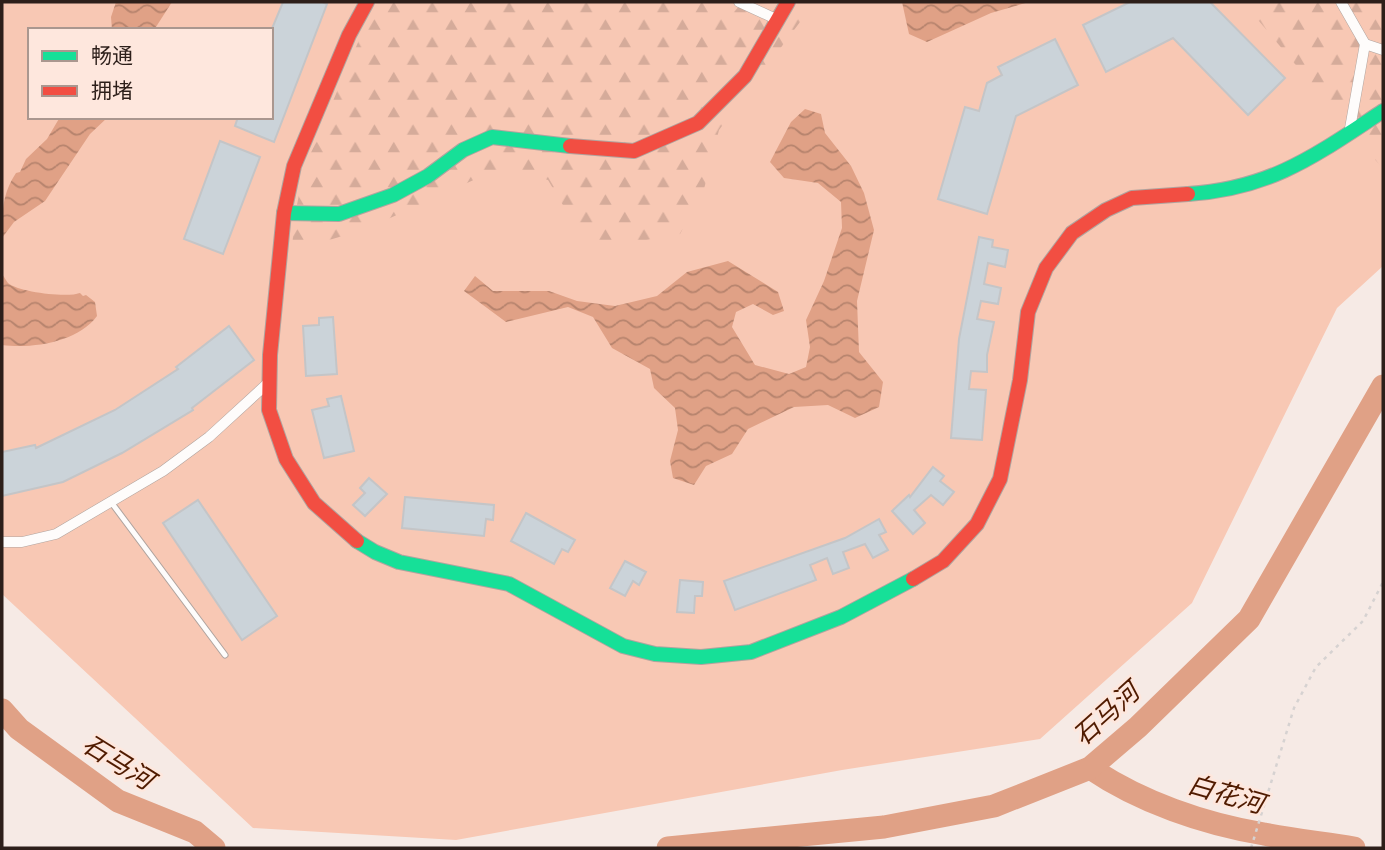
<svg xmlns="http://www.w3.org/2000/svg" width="1385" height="850" font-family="'Zilla Slab','Noto Sans SC',serif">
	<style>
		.green { fill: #f8c8b4; fill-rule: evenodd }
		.forest { fill: url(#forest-firs) }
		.water { fill: url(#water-waves) }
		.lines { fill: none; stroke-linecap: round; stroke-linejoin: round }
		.river { stroke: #e0a186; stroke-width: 23 }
		.building { fill: #cbd3d9; stroke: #c4c5c7; stroke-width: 2 }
		.lane-casing { stroke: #b0a49f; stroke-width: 7 }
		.street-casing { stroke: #b0a49f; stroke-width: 11 }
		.fast-casing { stroke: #b0a49f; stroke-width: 16 }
		.jam-casing { stroke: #b0a49f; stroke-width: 16 }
		.path { stroke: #d6d2d1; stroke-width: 2.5; stroke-dasharray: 3.5 5; stroke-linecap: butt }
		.lane { stroke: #fefcfb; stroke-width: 5 }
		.street { stroke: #fefcfb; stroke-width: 10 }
		.fast { stroke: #16e098; stroke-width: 14 }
		.jam { stroke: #f24e42; stroke-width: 14 }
		.labels { text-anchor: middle; stroke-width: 5; stroke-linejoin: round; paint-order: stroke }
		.water-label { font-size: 26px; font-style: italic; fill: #501b00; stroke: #fee7dd }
	</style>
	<defs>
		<pattern id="forest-firs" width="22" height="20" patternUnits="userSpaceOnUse" patternTransform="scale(1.75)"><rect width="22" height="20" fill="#f8c8b4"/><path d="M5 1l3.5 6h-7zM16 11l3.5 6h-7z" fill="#d5ab9a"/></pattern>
		<pattern id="water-waves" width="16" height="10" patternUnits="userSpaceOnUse" patternTransform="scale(1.75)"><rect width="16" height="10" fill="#e0a186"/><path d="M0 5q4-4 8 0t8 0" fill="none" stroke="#b6836d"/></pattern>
	</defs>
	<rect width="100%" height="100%" fill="#f6eae5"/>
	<!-- green -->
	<path class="green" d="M2,2H1383V266L1337,308L1192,603L1040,739L842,770L456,840L253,828L2,594ZM30,30H271V117H30Z"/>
	<!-- forest -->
	<g class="forest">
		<path d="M380,2H704L729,16L744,2H815L719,130L704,189L680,234L596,249L573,222L548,180L520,171L489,173L366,229L309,246L292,247L295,215L304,169L359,40Z"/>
		<path d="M1243,2H1383V169Z"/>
	</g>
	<!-- water -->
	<g class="water">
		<path d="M116,2H172L154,30H112L111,17Z"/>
		<path d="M902,2H1029L991,13L927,42L909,34Z"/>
		<path d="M805,109L821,114L825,133L851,166L864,193L874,230L857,301L859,352L883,382L879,407L855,418L828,405L794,407L748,429L732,454L706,466L694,485L673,478L670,461L678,430L675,408L654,388L650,369L612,348L593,317L568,307L506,322L464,291L475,276L493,291H549L577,301L615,306L657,296L687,272L728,261L778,292L784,311L773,315L753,304L736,312L732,327L755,365L789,374L806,367L810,347L806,320L824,281L842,228L841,202L818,183L784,178L770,162L791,122Z"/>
		<path d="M60,117H108L90,134L45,201L14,222L2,238C2,213 2,194 16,173L20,172L26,159L47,139Z"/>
		<path d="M2,274C3,275 7,282 8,283C18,292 67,298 80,293L83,296L86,295L95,302L97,316C78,342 33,349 2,345Z"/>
	</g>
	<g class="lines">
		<!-- river -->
		<g class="river">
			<path d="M2,710L19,729L118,801L195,832L214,848"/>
			<path d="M1090,768C1140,802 1204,824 1264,834C1294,840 1324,843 1354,848"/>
			<path d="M668,848L884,827L994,806L1090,768L1138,727L1249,619L1383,386"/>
		</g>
	</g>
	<!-- building -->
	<g class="building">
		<path d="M283,2H322L327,4L274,142L235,126L238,117H271V31Z"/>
		<path d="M1130,2H1210L1285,78L1248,115L1173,38L1106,72L1083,25Z"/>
		<path d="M1055,39L1078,85L1016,116L987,214L938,199L965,107L979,111L987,83L1002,75L998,67Z"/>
		<path d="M220,141L260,157L223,254L184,239Z"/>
		<path d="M979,237L993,240L992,247L1008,250L1005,267L988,263L984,284L1001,288L998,304L981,301L977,319L994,322L987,355V372L971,371L969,389L986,390L982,440L951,438L959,339Z"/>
		<path d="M333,317L337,374L306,376L303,326L319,325V318Z"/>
		<path d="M229,326L254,360L192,408L193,410L122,453L63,482L2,496V452L35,445L36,448L115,410L178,369L176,367Z"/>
		<path d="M341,396L354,451L324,458L312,410L329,406L327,399Z"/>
		<path d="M933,467L944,476L940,481L954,492L943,505L931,495L914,510L925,523L913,534L892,511L909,495L910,497Z"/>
		<path d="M369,478L387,494L365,516L353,505L365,493L360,488Z"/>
		<path d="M405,497L494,505L493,520L486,519L484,536L402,528Z"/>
		<path d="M198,500L277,616L242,640L163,523Z"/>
		<path d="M526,513L575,540L568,552L562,549L554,564L511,541Z"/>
		<path d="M879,519L886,532L879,535L888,550L873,558L865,544L843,552L849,568L833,574L827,558L810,565L816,580L735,610L724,581L845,538Z"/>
		<path d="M625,561L646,572L639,585L633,581L625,596L610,588Z"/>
		<path d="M680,580L703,582L702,596H695L694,613L677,612Z"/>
	</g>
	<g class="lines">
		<defs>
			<path id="lane" d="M111,502L225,655"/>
			<g id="street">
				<path d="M739,2L776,19"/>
				<path d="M1341,2L1365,44L1349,134"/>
				<path d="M1365,44L1383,50"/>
				<path d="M2,542H22L56,534L163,471L209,437L269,382"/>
			</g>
			<g id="fast">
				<path d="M1188,194C1271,189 1316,155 1383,111"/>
				<path d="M284,213L339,214L393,195L428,176L463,150L492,137L570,146"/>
				<path d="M357,541L375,552L399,562L509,584L623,646L655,654L701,657L751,652L841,617L913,579"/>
			</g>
			<g id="jam">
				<path d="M570,146L634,151L698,123L745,76L788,2"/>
				<path d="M357,541L314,503L286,459L269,410L270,355L284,213L294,166L349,35L367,2"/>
				<path d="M913,579L943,561L977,524L1000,479L1020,380L1028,312L1046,268L1072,233L1106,210L1132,198L1188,194"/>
			</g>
		</defs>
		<!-- lane casing -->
		<use href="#lane" class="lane-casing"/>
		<!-- street casing -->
		<use href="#street" class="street-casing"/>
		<!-- fast casing -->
		<use href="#fast" class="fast-casing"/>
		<!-- jam casing -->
		<use href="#jam" class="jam-casing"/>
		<!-- path -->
		<path class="path" d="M1251,848L1294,708L1316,667L1363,621L1383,582"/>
		<!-- lane -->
		<use href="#lane" class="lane"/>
		<!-- street -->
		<use href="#street" class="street"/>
		<!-- fast -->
		<use href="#fast" class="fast"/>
		<!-- jam -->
		<use href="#jam" class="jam"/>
	</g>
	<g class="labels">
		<!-- water labels -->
		<g class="water-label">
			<text transform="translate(1106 714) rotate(-42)" y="9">石马河</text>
			<text transform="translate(118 762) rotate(32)" y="9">石马河</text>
			<text transform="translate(1226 794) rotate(16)" y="9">白花河</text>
		</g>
	</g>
	<!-- border -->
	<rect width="1385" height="850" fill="none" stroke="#2d1f1a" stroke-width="7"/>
	<!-- legend -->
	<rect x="28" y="28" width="245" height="91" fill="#fee7dd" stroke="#aa978f" stroke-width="2"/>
	<rect x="42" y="51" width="35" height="10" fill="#16e098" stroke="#aa978f" stroke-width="2"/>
	<text x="91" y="63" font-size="21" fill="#2d1f1a">畅通</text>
	<rect x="42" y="86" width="35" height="10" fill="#f24e42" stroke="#aa978f" stroke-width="2"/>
	<text x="91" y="98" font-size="21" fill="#2d1f1a">拥堵</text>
</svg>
